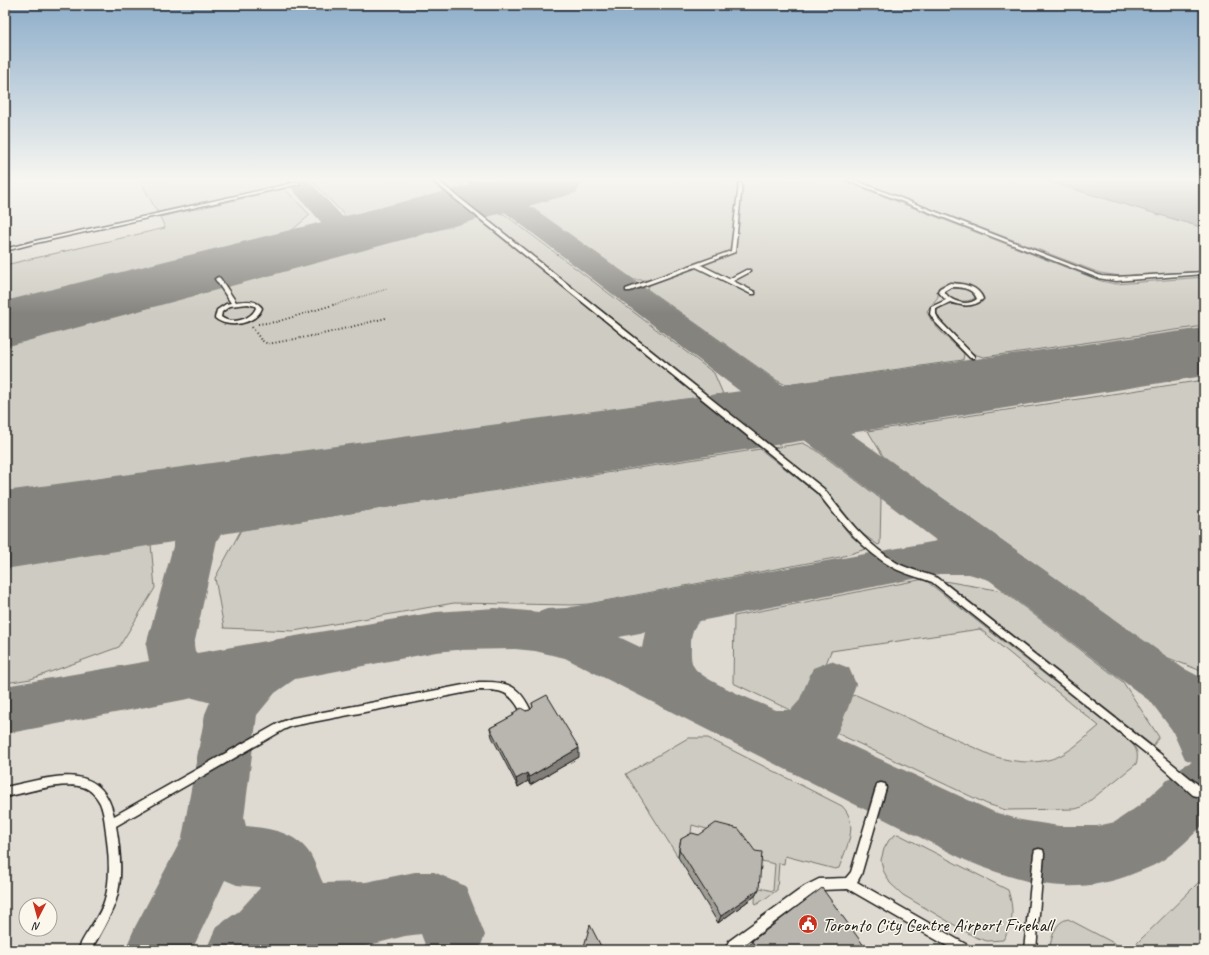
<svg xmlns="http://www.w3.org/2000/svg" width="1209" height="955" font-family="Caveat,sans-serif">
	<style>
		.built { fill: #dedad1; fill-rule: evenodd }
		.green { fill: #ceccc2; stroke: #75746f }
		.water { fill: #a6a39d; stroke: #6f6d69 }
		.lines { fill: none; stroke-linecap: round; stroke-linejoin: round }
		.taxiway { fill: #85837e; fill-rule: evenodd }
		.runway { fill: #85837e; fill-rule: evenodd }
		.lane-casing { stroke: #1c1c1c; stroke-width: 3 }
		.path-far1 { stroke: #1c1c1c; stroke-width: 1.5; stroke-dasharray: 0.5 2; stroke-linecap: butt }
		.path { stroke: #1c1c1c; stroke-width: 2; stroke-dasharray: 1 2.5; stroke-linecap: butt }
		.lane { fill: #fbf7ec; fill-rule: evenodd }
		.wall { fill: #9f9d96; stroke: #1c1c1c }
		.shaded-wall { fill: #827f7a; stroke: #1c1c1c }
		.building { fill: #b9b6af; stroke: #1c1c1c }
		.labels { text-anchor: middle; stroke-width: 3; stroke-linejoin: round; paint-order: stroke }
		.near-poi-label { font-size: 19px; fill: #1c1c1c; stroke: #fbf7ec; text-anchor: start }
	</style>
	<rect width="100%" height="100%" fill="#eeeadf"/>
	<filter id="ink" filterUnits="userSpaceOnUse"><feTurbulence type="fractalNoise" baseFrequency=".025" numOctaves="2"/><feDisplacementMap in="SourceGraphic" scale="8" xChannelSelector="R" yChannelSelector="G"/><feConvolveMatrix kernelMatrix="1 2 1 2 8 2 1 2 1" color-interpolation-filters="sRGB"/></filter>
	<g filter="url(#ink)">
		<!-- built -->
		<path class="built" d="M864,180L1204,264V950H5V181ZM26,905H50V929H26Z"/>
		<!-- green -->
		<g class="green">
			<path d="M278,180L282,185L157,212L140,180Z"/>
			<path d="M429,180L449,196L448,199L352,223L311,180Z"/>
			<path d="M438,180H459L463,184L457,196Z"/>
			<path d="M558,180H842L1101,281L1116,284L1204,277V326L984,357C980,356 976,355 972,353C964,346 936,321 936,311C947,300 964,307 978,304L982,302L984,298C978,283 949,277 938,288V297L927,311C931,326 954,343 964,354L963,360L786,385L776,380L647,289L651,283L646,280H634L521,200L567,186Z"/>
			<path d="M855,180H1043L1204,228V271L1120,276L1100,273Z"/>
			<path d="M285,189L310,215L277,243L5,313V265L165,228L160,217Z"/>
			<path d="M476,210L504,214L714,373L723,394L710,396Z"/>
			<path d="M463,213H470L701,397L5,496V336Z"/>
			<path d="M959,287L972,292L975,298C966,304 952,301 946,293L947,289Z"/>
			<path d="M1204,380V672L1166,657L883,456L868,431Z"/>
			<path d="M803,443L816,450L881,499L880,544L878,545L860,532L826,490L772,448Z"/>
			<path d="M760,449L816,493L850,535L866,549L840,557L588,604L572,605L454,603L294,631L224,628L215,578L241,530Z"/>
			<path d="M151,544L155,588L119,647L31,679L5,683V567Z"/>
			<path d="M924,579L1129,741C1137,748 1139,754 1136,764L1082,807L1075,809L1006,810L987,804L828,729L839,699L856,695L993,756C1015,763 1044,766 1065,753C1077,746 1088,735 1099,726L980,629L831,651L809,707L792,711L733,683L734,616Z"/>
			<path d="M944,581L1003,591L1123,682L1159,737L1153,746Z"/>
			<path d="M688,738H708L842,806C860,824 846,848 839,868L835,869L785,856L784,864L779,863L777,890L756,905L755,902L756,887L773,891L775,864L752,859L714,831L692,825L690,841L679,847L678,857L626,774Z"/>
			<path d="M898,834L1008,890C1014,910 1014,922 1003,940L987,941L975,937L903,895L890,883L883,870L881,860L884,849L889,840L895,835Z"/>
			<path d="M1204,877V944L1198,950H1130Z"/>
			<path d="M1068,919L1127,950H1049C1052,938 1054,922 1068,919Z"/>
		</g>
		<!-- water -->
		<path class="water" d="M1043,180H1204V228Z"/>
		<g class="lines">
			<!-- taxiway -->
			<g class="taxiway">
				<path d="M284,180H308L355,230L359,235L355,240L346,243L337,240Z"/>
				<path d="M466,180H492L1183,668L1204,679V824C1191,837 1178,850 1163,860C1154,866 1145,869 1135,873C1075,898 1023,884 965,860L565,658L535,651L515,649L456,650L436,652L295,679L275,693L257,715L244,818L246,826C268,828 294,832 308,851C315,861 318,873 323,883L366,882L415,872H434L463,885L466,887L485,935L479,950H427L421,934L405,936L366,946L332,947L333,950H206L216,927L239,911L260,888L259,887L237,885L225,880L192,950H125L135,927L182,838L205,714L210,702H208L193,698L5,734V686L149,661L146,645L175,539L173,530L168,526L141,525L127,520L121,510L127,500C150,492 176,495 199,506L217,494L245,482L259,478L273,482L279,492C270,507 261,507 246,515C234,521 225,529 217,540L194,645L195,651L197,653L436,612L495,608L539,612L547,609L566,608L937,541L469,185ZM939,574H969L989,580L1151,702L1172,730L1185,759L1192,762L1184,765L1140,805L1115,822L1097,826H1059L1021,820L994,812L835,738L848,708L856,684L849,668L831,661L813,668L799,701L791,710H775C759,702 702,681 694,667C690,661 691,650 691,643C691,634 693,627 700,621ZM645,632L642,648L619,637Z"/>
			</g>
			<!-- runway -->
			<g class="runway">
				<path d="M490,180L584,181L576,193L5,347V301Z"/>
				<path d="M1204,328V376L5,569V491Z"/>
			</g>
			<defs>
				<g id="lane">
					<path d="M432,180H437L824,489C845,517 867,545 897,563C910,570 925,573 938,578L1153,748L1201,787L1202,791L1201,795L1197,796L1193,795L1147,754L932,582C919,577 904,574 892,567C861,549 839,520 818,493Z"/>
					<path d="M847,180H854L1101,276L1116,277L1204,272V274L1116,281L1098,278Z"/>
					<path d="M298,182H299V184L36,243L5,251V249L35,241Z"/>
					<path d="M739,183L742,184L735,252L701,265L729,279L746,270H750V272L733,281L755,292V294H751L696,267L630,291H626V289L731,251Z"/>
					<path d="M218,277L220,278L236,302C246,301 256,299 262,308C256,325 227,329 215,318L217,310L226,304L231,303L215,279ZM248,304L255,306L256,308C251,320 231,325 221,317L222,312L230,306Z"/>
					<path d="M950,283C963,284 978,285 983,299C974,308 961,306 950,302L936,309V314L939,320L974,356V358H970L935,322L930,314L931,307L946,300L942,296L938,291L940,288ZM951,287C961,287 973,288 977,299C967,307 950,302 944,291Z"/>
					<path d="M479,682C510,681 520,686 533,715L531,718L528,719C523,718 523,714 520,710C509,690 500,690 479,690L292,726L285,729L116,826C120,848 123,879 116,900C110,918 100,934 91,950H78C85,932 100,918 105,899C112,875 108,848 105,824C104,817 103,810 100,803C97,797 90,789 83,787C62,781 26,793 5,797V787C47,779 101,757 114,816L279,723L292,718Z"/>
					<path d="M881,783L885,784L886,788L861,875L857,882L969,946L971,950H954L848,889L820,890L813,894L737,950H725L729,941L805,886L819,879L846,878L851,872L876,788L877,784Z"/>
					<path d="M1039,849L1043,850L1044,854L1036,950H1024L1034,854L1035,850Z"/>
				</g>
			</defs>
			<!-- lane casing -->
			<use href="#lane" class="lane-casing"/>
			<!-- path-far1 -->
			<path class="path-far1" d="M333,305L387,289"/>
			<!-- path -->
			<g class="path">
				<path d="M258,324L276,322L336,304"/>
				<path d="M252,327L261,340L268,344L323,334L386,318"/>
			</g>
			<!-- lane -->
			<use href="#lane" class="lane"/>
		</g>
		<!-- wall -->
		<g class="wall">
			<path d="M532,703L579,757L530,785L528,781L518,787L492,737L490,728L513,716V713L530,710L533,707Z"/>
			<path d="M681,839L759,889L755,896L718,923L678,857Z"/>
			<path d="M752,941L867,950H748Z"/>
		</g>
		<!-- shaded-wall -->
		<g class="shaded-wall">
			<path d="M579,748V757L530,785L529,777Z"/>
			<path d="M527,773L528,781L518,787L516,779Z"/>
			<path d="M759,889L755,896L718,923L721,916Z"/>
		</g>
		<!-- building -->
		<g class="building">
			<path d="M547,695L579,748L529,777L527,773L516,779L490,728L514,715L513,713L521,708L526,711L530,710L533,707L532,703Z"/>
			<path d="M716,823L739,829L755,851L762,852L759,889L721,916L679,849L681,839L692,833L699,835Z"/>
			<path d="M822,888L867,950H757L752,941Z"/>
			<path d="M590,925L603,950H583Z"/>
		</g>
	</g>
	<!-- sky -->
	<linearGradient id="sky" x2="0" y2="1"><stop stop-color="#8dadca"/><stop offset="0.57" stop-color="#f7f6f1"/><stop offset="1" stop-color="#f7f6f1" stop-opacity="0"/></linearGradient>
	<rect width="1209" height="314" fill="url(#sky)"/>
	<!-- icons -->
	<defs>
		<symbol id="civic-disc" viewBox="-11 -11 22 22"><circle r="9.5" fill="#c8321e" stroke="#fbf7ec"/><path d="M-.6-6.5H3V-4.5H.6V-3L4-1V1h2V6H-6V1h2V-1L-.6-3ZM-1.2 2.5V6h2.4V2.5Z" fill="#fff"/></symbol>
	</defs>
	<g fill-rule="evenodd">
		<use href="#civic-disc" x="797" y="913" width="22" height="22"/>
	</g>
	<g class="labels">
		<!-- near-poi labels -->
		<g class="near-poi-label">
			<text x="822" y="931">Toronto City Centre Airport Firehall</text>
		</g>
	</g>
	<!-- margin -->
	<rect width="1209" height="955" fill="none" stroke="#fbf7ec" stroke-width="20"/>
	<rect x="10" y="10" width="1189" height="935" fill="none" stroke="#1c1c1c" stroke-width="1.5" filter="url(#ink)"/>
	<!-- north arrow -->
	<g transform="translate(38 917) rotate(186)"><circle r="19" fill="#fbf7ec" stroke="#a29f99"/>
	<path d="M0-3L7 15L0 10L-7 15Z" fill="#c8321e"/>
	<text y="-6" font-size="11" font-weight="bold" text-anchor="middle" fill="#1c1c1c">N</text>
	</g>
</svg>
